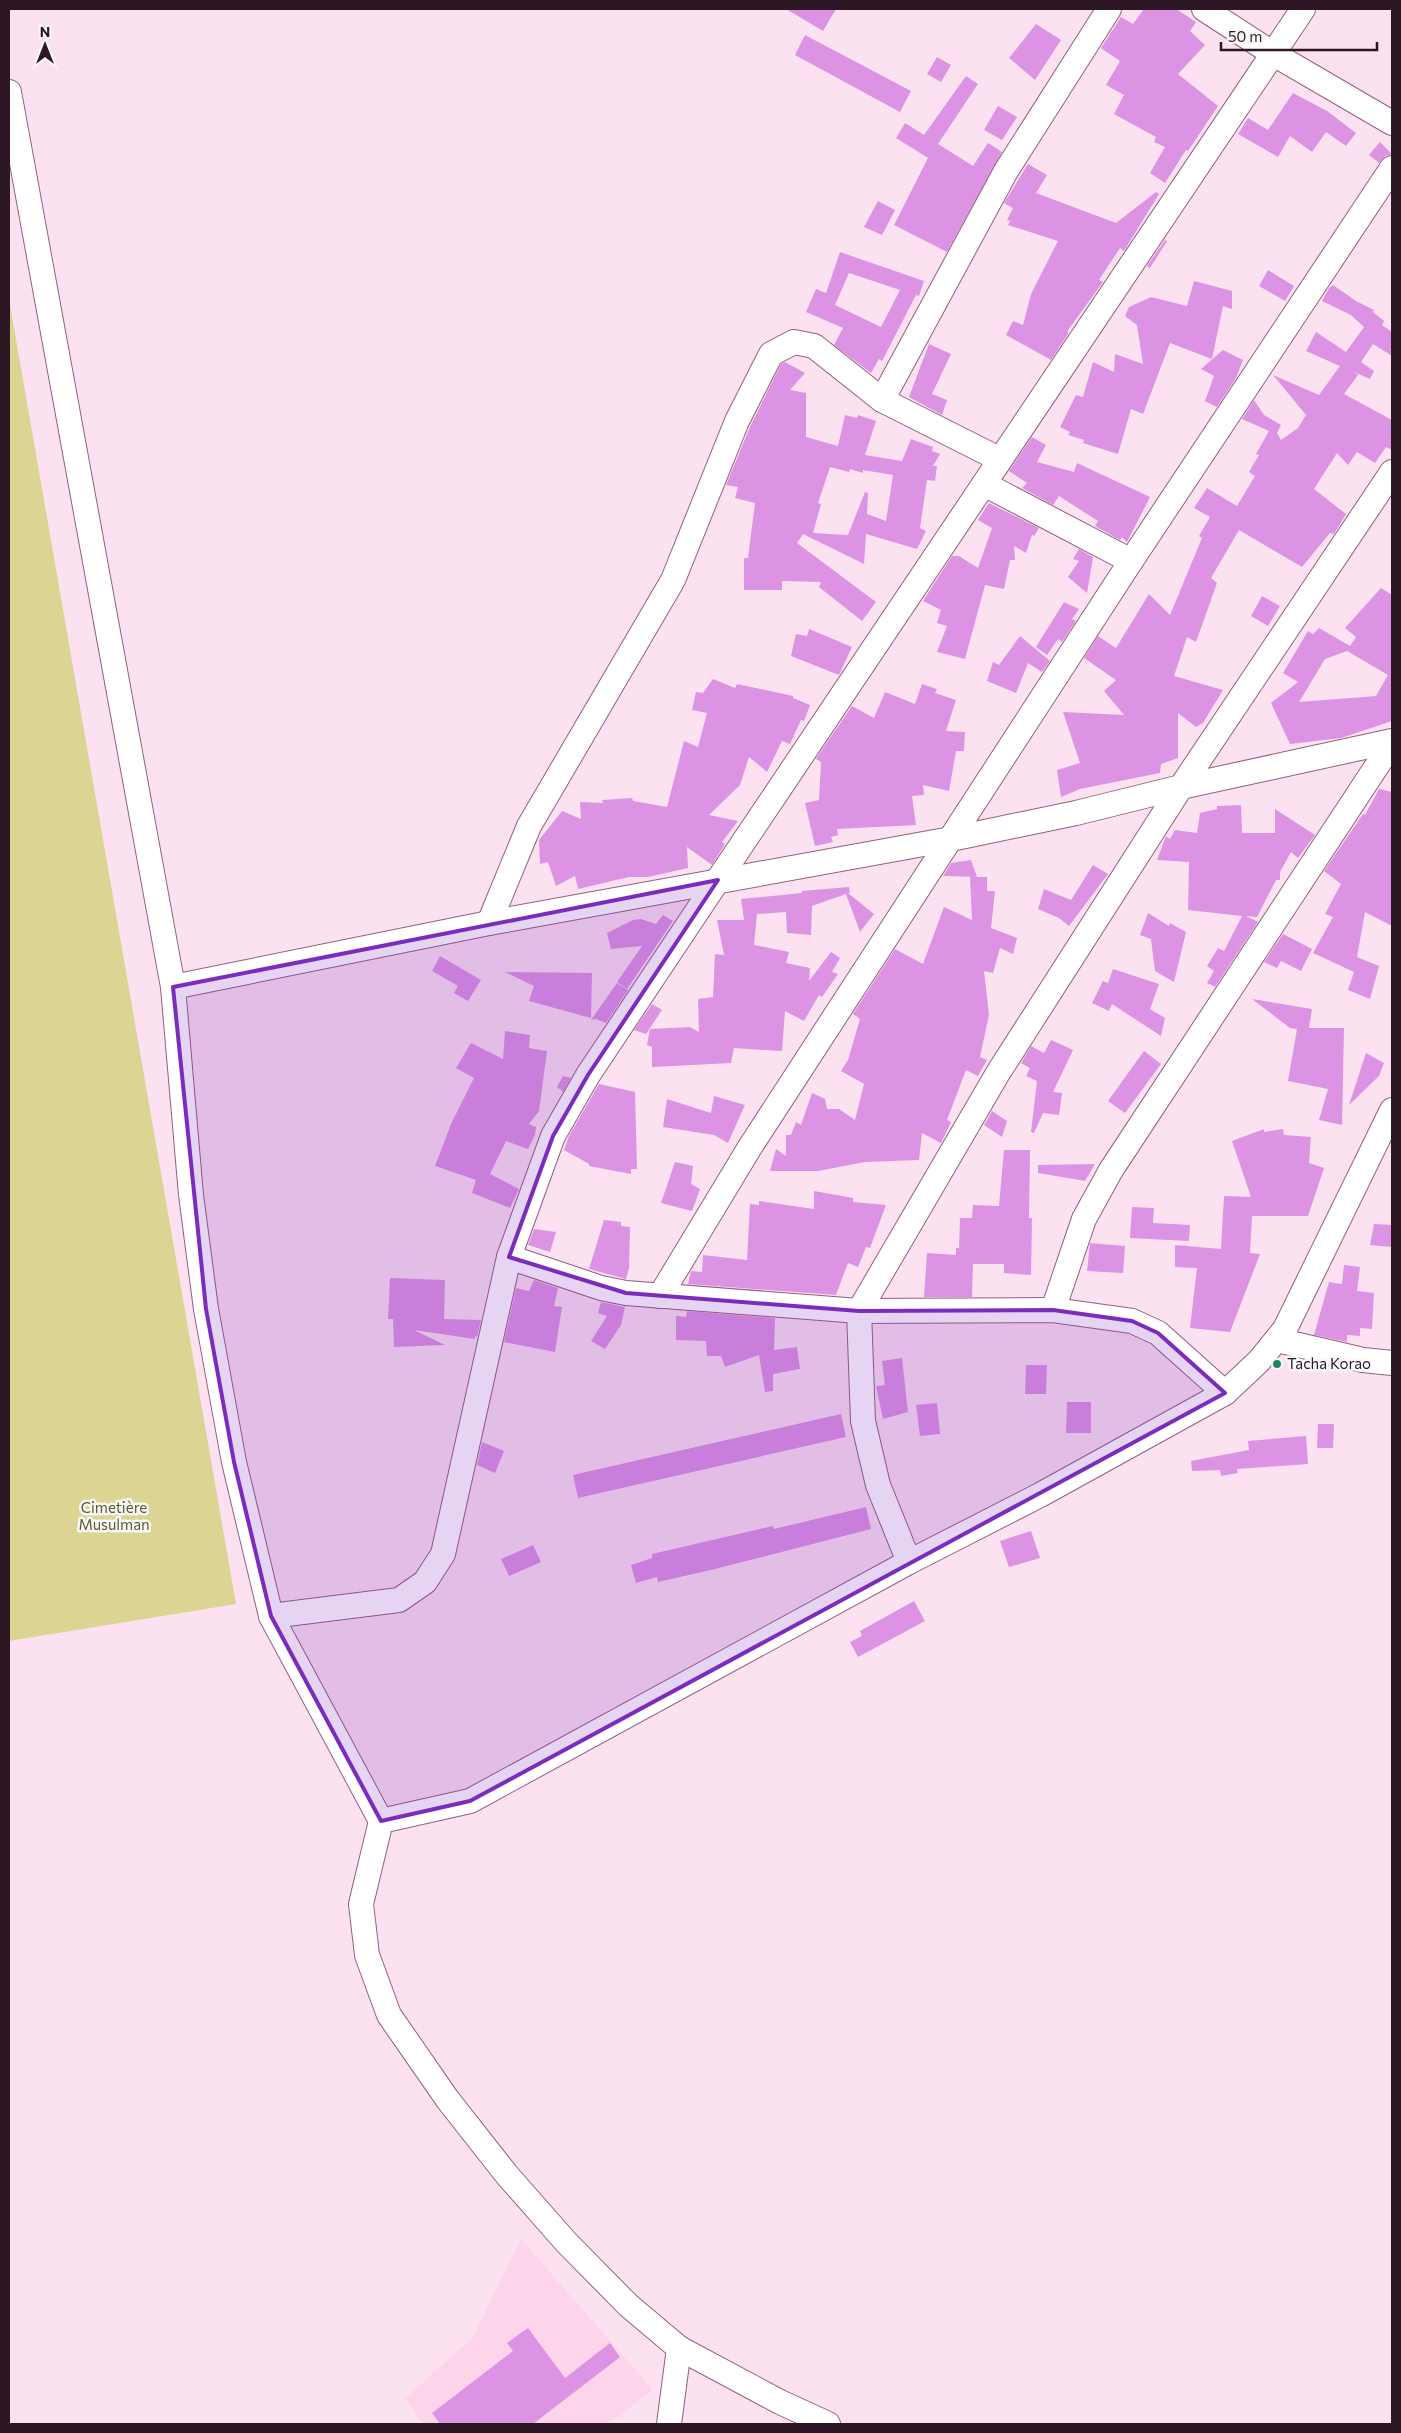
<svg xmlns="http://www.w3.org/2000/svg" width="1401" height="2433" font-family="Commissioner,sans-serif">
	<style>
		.built { fill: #fed4eb }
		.green { fill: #dbd492 }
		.building { fill: #dc93e3; fill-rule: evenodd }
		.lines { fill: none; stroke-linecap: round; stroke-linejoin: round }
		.street-casing { stroke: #945e7f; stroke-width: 26 }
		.street { stroke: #fff; stroke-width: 24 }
		.marked { fill: #7b2cbf; fill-opacity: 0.2; stroke: #7b2cbf; stroke-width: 4; stroke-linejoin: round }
		.poi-dot { fill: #208661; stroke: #f8f8f8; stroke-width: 2 }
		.labels { text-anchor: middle; stroke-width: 5; stroke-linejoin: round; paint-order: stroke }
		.poi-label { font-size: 15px; fill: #2d1724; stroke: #f8f8f8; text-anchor: start }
		.park-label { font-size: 15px; fill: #5d582a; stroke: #f8f8f8 }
	</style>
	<rect width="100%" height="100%" fill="#fce2f0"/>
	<!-- built -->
	<path class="built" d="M521,2239L653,2390L608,2424H423L405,2399L473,2337Z"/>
	<!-- green -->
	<path class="green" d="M9,299L236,1604L9,1641Z"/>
	<!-- building -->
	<g class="building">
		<path d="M786,9H836L823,31Z"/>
		<path d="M1144,9H1176L1196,22L1190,31L1205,45L1178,74L1218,106L1188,151L1186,150L1165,183L1150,173L1165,147L1154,142L1156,137L1114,114L1124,95L1106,85L1120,61L1101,48L1121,17L1133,24Z"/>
		<path d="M1036,24L1061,40L1035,80L1009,58Z"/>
		<path d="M805,35L911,91L900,112L795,55Z"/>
		<path d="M937,57L951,65L941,82L927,74Z"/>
		<path d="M966,76L978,84L938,144L973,166L988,143L1002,152L947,252L894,225L928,158L896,138L905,123L924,135Z"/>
		<path d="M1293,93L1327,111L1356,133L1346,146L1326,132L1312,152L1290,136L1278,157L1238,134L1248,118L1268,130Z"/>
		<path d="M998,106L1017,117L1002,140L984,130Z"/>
		<path d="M1380,142L1392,154L1385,156L1379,163L1369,155Z"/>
		<path d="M1028,164L1047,175L1036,193L1116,223L1156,192L1159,194L1124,251L1120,248L1099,280L1103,282L1068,330V334L1051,360L1006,335L1013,321L1023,325L1031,294L1058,241L1008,225L1010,221L1007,220L1013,208L1004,203Z"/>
		<path d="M878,201L895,210L882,235L864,227Z"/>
		<path d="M1165,240L1167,241L1150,268L1147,266Z"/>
		<path d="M840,252L924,281L919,296L916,295L882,361L879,359L871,373L834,345L843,328L806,312L816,289L826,293ZM849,273L900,290L881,327L835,305Z"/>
		<path d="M1268,270L1294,286L1285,301L1259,286Z"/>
		<path d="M1194,281L1232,291V309L1223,306L1212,359L1170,343L1143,414L1131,409L1118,454L1083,443L1084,440L1068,435L1070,432L1060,427L1076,395L1083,397L1093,362L1114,372L1115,354L1143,364L1137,325L1125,316L1129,307L1151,297L1187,306Z"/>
		<path d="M1333,285L1356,301L1374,310L1373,312L1384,321L1382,325L1392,332V356L1373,344L1361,362L1374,371L1370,379L1354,372L1358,375L1344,394L1392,420V450L1386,447L1375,463L1357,452L1348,465L1337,453L1314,489L1346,514L1334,534L1330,533L1302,567L1239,530L1211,578L1217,583L1196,642L1187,637L1174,676L1223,690L1203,723L1196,727L1178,713V758L1161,764L1160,773L1080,789L1061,797L1057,770L1080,763L1063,712L1124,715L1104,691L1116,680L1084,658L1098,636L1116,648L1149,594L1170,615L1202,538L1199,536L1210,517L1194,508L1207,488L1237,506L1255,476L1249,472L1259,455L1256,454L1269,431L1242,419L1254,400L1264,415L1281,425L1277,433L1281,440L1298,428L1306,415L1273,375L1319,395L1340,366L1306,351L1316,332L1346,352L1364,327L1351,315L1322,301L1329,288Z"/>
		<path d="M929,344L951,354L932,394L947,400L942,415L909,397Z"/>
		<path d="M1223,350L1243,360L1236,378L1217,407L1205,401L1214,376L1201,369Z"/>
		<path d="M785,362L805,373L790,390L806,393V437L838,446L845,415L857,418L858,415L876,421L865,455L902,461L911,439L933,447L932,451L940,454L933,466H937L935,481L927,480L920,528L926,531L917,549L866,534L864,564L803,534L797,543L876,602L862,621L819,587L821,582L782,581V590H744V558H748L755,503L735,498L738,487L726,485L750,427L781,364ZM830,467L849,472L850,469L863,473V470L893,475L886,521L867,514L868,493L865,492L848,535L813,533L821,504L818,503Z"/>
		<path d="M1032,437L1046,445L1037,462L1074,472L1077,463L1150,497L1127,542L1122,537L1120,540L1095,526L1098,521L1059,496L1053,505L1022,488L1027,483L1009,471Z"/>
		<path d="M989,503L1039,528L1034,536L1032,535L1026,553L1014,546L1015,560H1010L1004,589L985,585L965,659L937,652L947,626L937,623L941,610L923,601L952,556H959L978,568L992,528L978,520Z"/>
		<path d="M1079,549L1093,557L1087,593L1068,577L1079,561L1073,559Z"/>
		<path d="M1381,588L1392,595V721L1341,738L1290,744L1271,703L1298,682L1283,673L1308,631L1313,634L1319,628L1350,646L1356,637L1345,628ZM1347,651L1388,675L1376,696L1299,702L1325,659Z"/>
		<path d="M1262,596L1280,606L1268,626L1251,616Z"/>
		<path d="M1064,602L1079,609L1072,619L1076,621L1062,642L1058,639L1047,655L1036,647Z"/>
		<path d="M809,629L852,647L839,675L791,656L796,634L807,636Z"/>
		<path d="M1020,636L1050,661L1042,672L1028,663L1016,693L987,681L993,662L999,665Z"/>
		<path d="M713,679L735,688L737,684L793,696V698L810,705L804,721L801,720L790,744L782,741L767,772L749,757L740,785L709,815L738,821L722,842L725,844L712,865L687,847L688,868L648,877H629L578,889L575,876L556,886L548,862L540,864L539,840L562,811L581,819L580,802L603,803L602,800L632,798L633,801L667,807L684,741L698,747L707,713L692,710L696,692L703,693Z"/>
		<path d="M922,684L937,689L935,693L956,700L946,731L965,732L964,751H956L949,791L923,785L924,795L912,796L916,825L837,829L838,835L831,837L833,842L815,846L805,803L819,800L821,762L816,759L819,754L852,706L874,718L885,692L915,704Z"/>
		<path d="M1379,789L1392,792V926L1365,912L1357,957L1379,966L1370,999L1348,990L1354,972L1313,953L1333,917L1325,914L1341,884L1324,871L1363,814L1365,815Z"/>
		<path d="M1241,805L1242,833H1275V809L1315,835L1298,858L1291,852L1280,872V880H1276L1257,917L1246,916L1258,922L1215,987L1207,983L1214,971L1207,966L1218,948L1224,951L1242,916L1188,910L1189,862L1157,860L1166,836L1170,839L1175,830L1197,833L1200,813L1217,809V806Z"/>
		<path d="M971,860L977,877L943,876L951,863Z"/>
		<path d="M1093,865L1108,874L1069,926L1059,918L1038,909L1044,889L1071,900Z"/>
		<path d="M970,877H987V891H995L991,928L1017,938L1013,954L1000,948L993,973L984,971L989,1015L980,1057L987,1060L978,1076L966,1070L947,1120L951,1122L941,1143L922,1133L919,1160L865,1162L818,1171H770L776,1149L786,1156V1135H791L796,1122L801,1125L812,1093L825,1099L827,1109H839L855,1120L864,1084L841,1071L848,1060L860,1019L853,1014L895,949L923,964L944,907L972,920Z"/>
		<path d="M849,887L850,893H848L874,914L860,932L846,894L812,906L811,935L787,933L786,912L757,914L754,945L789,952L786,963L810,968L809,981L831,952L840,958L832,972L838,974L822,997L819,995L804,1021L785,1011L782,1051L734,1048L731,1063L652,1067V1047L647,1045L650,1029L690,1027L699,1032L698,999L713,997L715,954L724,955L717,920H744L741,899L802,893V891Z"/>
		<path d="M1148,913L1169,926L1170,923L1186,932L1174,982L1155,971L1151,939L1140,935Z"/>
		<path d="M663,915L673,921L627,989L617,982L642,946L611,949L607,933L633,920L641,919L656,924Z"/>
		<path d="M1283,934L1312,949L1301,971L1281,961L1277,968L1264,962Z"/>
		<path d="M440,956L481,980L468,1001L454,993L458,986L432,971Z"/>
		<path d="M1113,969L1159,984L1150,1009L1165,1018L1161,1036L1112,1004L1109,1011L1092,1003L1103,981L1108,983Z"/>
		<path d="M505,972L592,973L591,1018L529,1001L534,986Z"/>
		<path d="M617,983L628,990L606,1023L596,1019L591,1020Z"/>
		<path d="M1252,999L1312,1009L1309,1028H1344L1342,1125L1319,1120L1328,1089L1288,1081L1297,1029L1290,1028Z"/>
		<path d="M652,1004L662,1010L646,1034L634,1030Z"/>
		<path d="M505,1031L530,1035L529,1048L547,1051L539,1111L529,1124L536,1127L535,1135L528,1149L506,1141L490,1174L519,1189L510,1208L472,1193L476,1180L435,1166L451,1124L474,1078L456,1068L471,1043L503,1059Z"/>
		<path d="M1051,1040L1073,1050L1053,1092L1062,1093L1059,1115L1043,1113L1034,1133L1031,1132L1037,1081L1026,1076L1030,1068L1021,1063L1031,1046L1044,1053Z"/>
		<path d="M1144,1051L1161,1064L1125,1113L1108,1101Z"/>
		<path d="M1366,1053L1384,1063L1379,1076L1349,1105Z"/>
		<path d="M563,1076L571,1078L563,1092L557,1087Z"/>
		<path d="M599,1084L635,1092L637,1169H631V1174L589,1166V1164L564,1150L569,1136Z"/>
		<path d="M714,1096L745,1105L728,1143L714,1135L663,1127L667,1099L711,1113Z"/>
		<path d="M992,1111L1007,1121L1002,1137L984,1125Z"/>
		<path d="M1264,1129V1132L1283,1129L1284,1135L1311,1137L1309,1163L1324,1168L1308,1216H1252L1250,1253L1260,1254L1230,1332L1190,1328L1197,1268L1175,1267V1245L1221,1249L1224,1196L1251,1197L1232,1141Z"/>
		<path d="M1004,1150H1030L1029,1218H1032L1031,1275L1004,1273V1264H973L972,1297H924L927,1253L956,1255V1248H959L960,1218H972L973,1205L999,1206Z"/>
		<path d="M675,1162L693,1166L691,1184L700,1189L692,1211L661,1203Z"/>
		<path d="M1095,1164L1085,1181L1038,1173V1165Z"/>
		<path d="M814,1191L853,1198V1202L886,1205L870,1248L866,1247L858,1267L848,1263L836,1295L688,1284L691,1271L702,1272L703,1255L747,1260L750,1204L759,1205V1201L814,1209Z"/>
		<path d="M1132,1207L1154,1208L1153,1223L1190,1225L1189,1241L1130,1238Z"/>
		<path d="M604,1220L621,1222V1226L630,1227L629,1268L626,1279L589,1269Z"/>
		<path d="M1374,1224L1392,1225V1247L1370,1245Z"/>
		<path d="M534,1229L556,1232L550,1252L528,1245Z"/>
		<path d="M1090,1243L1125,1246L1123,1273L1087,1271Z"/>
		<path d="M1344,1265L1360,1267L1357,1291L1374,1293L1372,1329L1360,1328V1336L1347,1335V1342L1314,1335L1329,1282L1342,1284Z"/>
		<path d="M390,1278L445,1280L444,1319L481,1320L477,1337L475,1336V1339L414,1330L445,1345L394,1347L393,1319H388Z"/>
		<path d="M534,1280L558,1288L554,1306L562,1307L555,1352L504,1342L516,1288L529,1291Z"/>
		<path d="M601,1302L625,1307L621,1325L605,1349L591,1341L607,1316L598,1313Z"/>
		<path d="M687,1311L775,1318L774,1350L797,1347L800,1369L773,1374V1391L765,1392L759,1355L725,1367L721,1356H707L706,1341L676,1340V1316L686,1317Z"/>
		<path d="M902,1358L908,1412L883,1419L876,1386L885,1385L882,1361Z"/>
		<path d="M1026,1365H1047L1046,1394H1025Z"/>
		<path d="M1067,1402H1091V1433H1066Z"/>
		<path d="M937,1403L940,1434L920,1436L916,1405Z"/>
		<path d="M841,1414L846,1437L578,1498L573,1475Z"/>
		<path d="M1318,1424H1334L1333,1448H1317Z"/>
		<path d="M1306,1436L1308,1464L1237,1469L1238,1473L1221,1476L1220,1470L1192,1471L1191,1461L1249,1450L1248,1441Z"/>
		<path d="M482,1442L504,1451L495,1473L477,1465Z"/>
		<path d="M866,1507L871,1529L715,1569L658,1582L657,1577L636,1583L631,1565L652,1558V1554L773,1526L774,1529Z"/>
		<path d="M1031,1531L1040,1558L1009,1567L1000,1541Z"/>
		<path d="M533,1545L541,1562L509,1576L501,1559Z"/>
		<path d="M914,1601L925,1621L858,1657L850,1642L862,1636L860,1631Z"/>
		<path d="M528,2328L565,2378L610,2343L620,2357L533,2424H440L432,2413L513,2351L507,2343Z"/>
	</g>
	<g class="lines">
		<defs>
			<g id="street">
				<path d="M1204,9L1272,53L1392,123"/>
				<path d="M9,92L173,987L191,1195L206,1309L234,1462L271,1616L381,1821L361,1904L367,1955L389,2015L448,2100L507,2175L566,2242L628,2305L679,2348L780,2402L828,2424"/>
				<path d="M882,400L1006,171L1109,9"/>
				<path d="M984,484L1131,561"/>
				<path d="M489,923L529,826L673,580L737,421L771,354L794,342L814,346L882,400L999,459"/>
				<path d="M173,987L489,923L951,839L1076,813L1181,787L1392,741"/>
				<path d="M509,1257L601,1288L626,1293L859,1311L1053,1310L1132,1321L1158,1333L1225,1393"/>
				<path d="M660,1296L750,1147L1131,561L1392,168"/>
				<path d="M1053,1310L1084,1219L1111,1170L1392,743"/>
				<path d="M1277,1340L1363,1360L1392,1363"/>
				<path d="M909,1562L878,1485L863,1421L859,1311L998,1073L1181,787L1392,472"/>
				<path d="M271,1616L399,1600L425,1582L443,1554L509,1257L553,1136L588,1075L718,880L1303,9"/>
				<path d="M381,1821L470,1801L909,1562L1040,1495L1225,1393L1259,1361L1285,1329L1392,1110"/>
				<path d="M669,2424L679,2348"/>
			</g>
		</defs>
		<!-- street casing -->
		<use href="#street" class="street-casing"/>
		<!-- street -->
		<use href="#street" class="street"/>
	</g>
	<!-- marked area -->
	<path class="marked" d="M718,880L588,1075L553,1136L509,1257L626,1293L859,1311L1053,1310L1132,1321L1158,1333L1225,1393L470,1801L381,1821L271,1616L234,1462L206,1309L173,987Z"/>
	<!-- markers -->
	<circle class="poi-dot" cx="1277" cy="1364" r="5"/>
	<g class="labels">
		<!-- poi labels -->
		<g class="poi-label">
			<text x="1287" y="1369">Tacha Korao</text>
		</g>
		<!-- park labels -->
		<g class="park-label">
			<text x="114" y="1513">Cimetière<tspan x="114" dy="17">Musulman</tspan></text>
		</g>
	</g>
	<!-- border -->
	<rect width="1401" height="2433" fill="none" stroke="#2d1724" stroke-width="20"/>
	<!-- north arrow -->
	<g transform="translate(45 45)" stroke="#f8f8f8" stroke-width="4" paint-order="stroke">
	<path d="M0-4L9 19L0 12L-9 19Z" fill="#2d1724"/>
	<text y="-8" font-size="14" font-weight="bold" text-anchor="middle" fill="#2d1724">N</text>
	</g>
	<!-- scale -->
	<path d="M1221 42v8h156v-8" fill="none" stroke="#2d1724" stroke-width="2.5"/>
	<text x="1228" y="42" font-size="15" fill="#2d1724" stroke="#f8f8f8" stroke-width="4" paint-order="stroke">50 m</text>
</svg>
